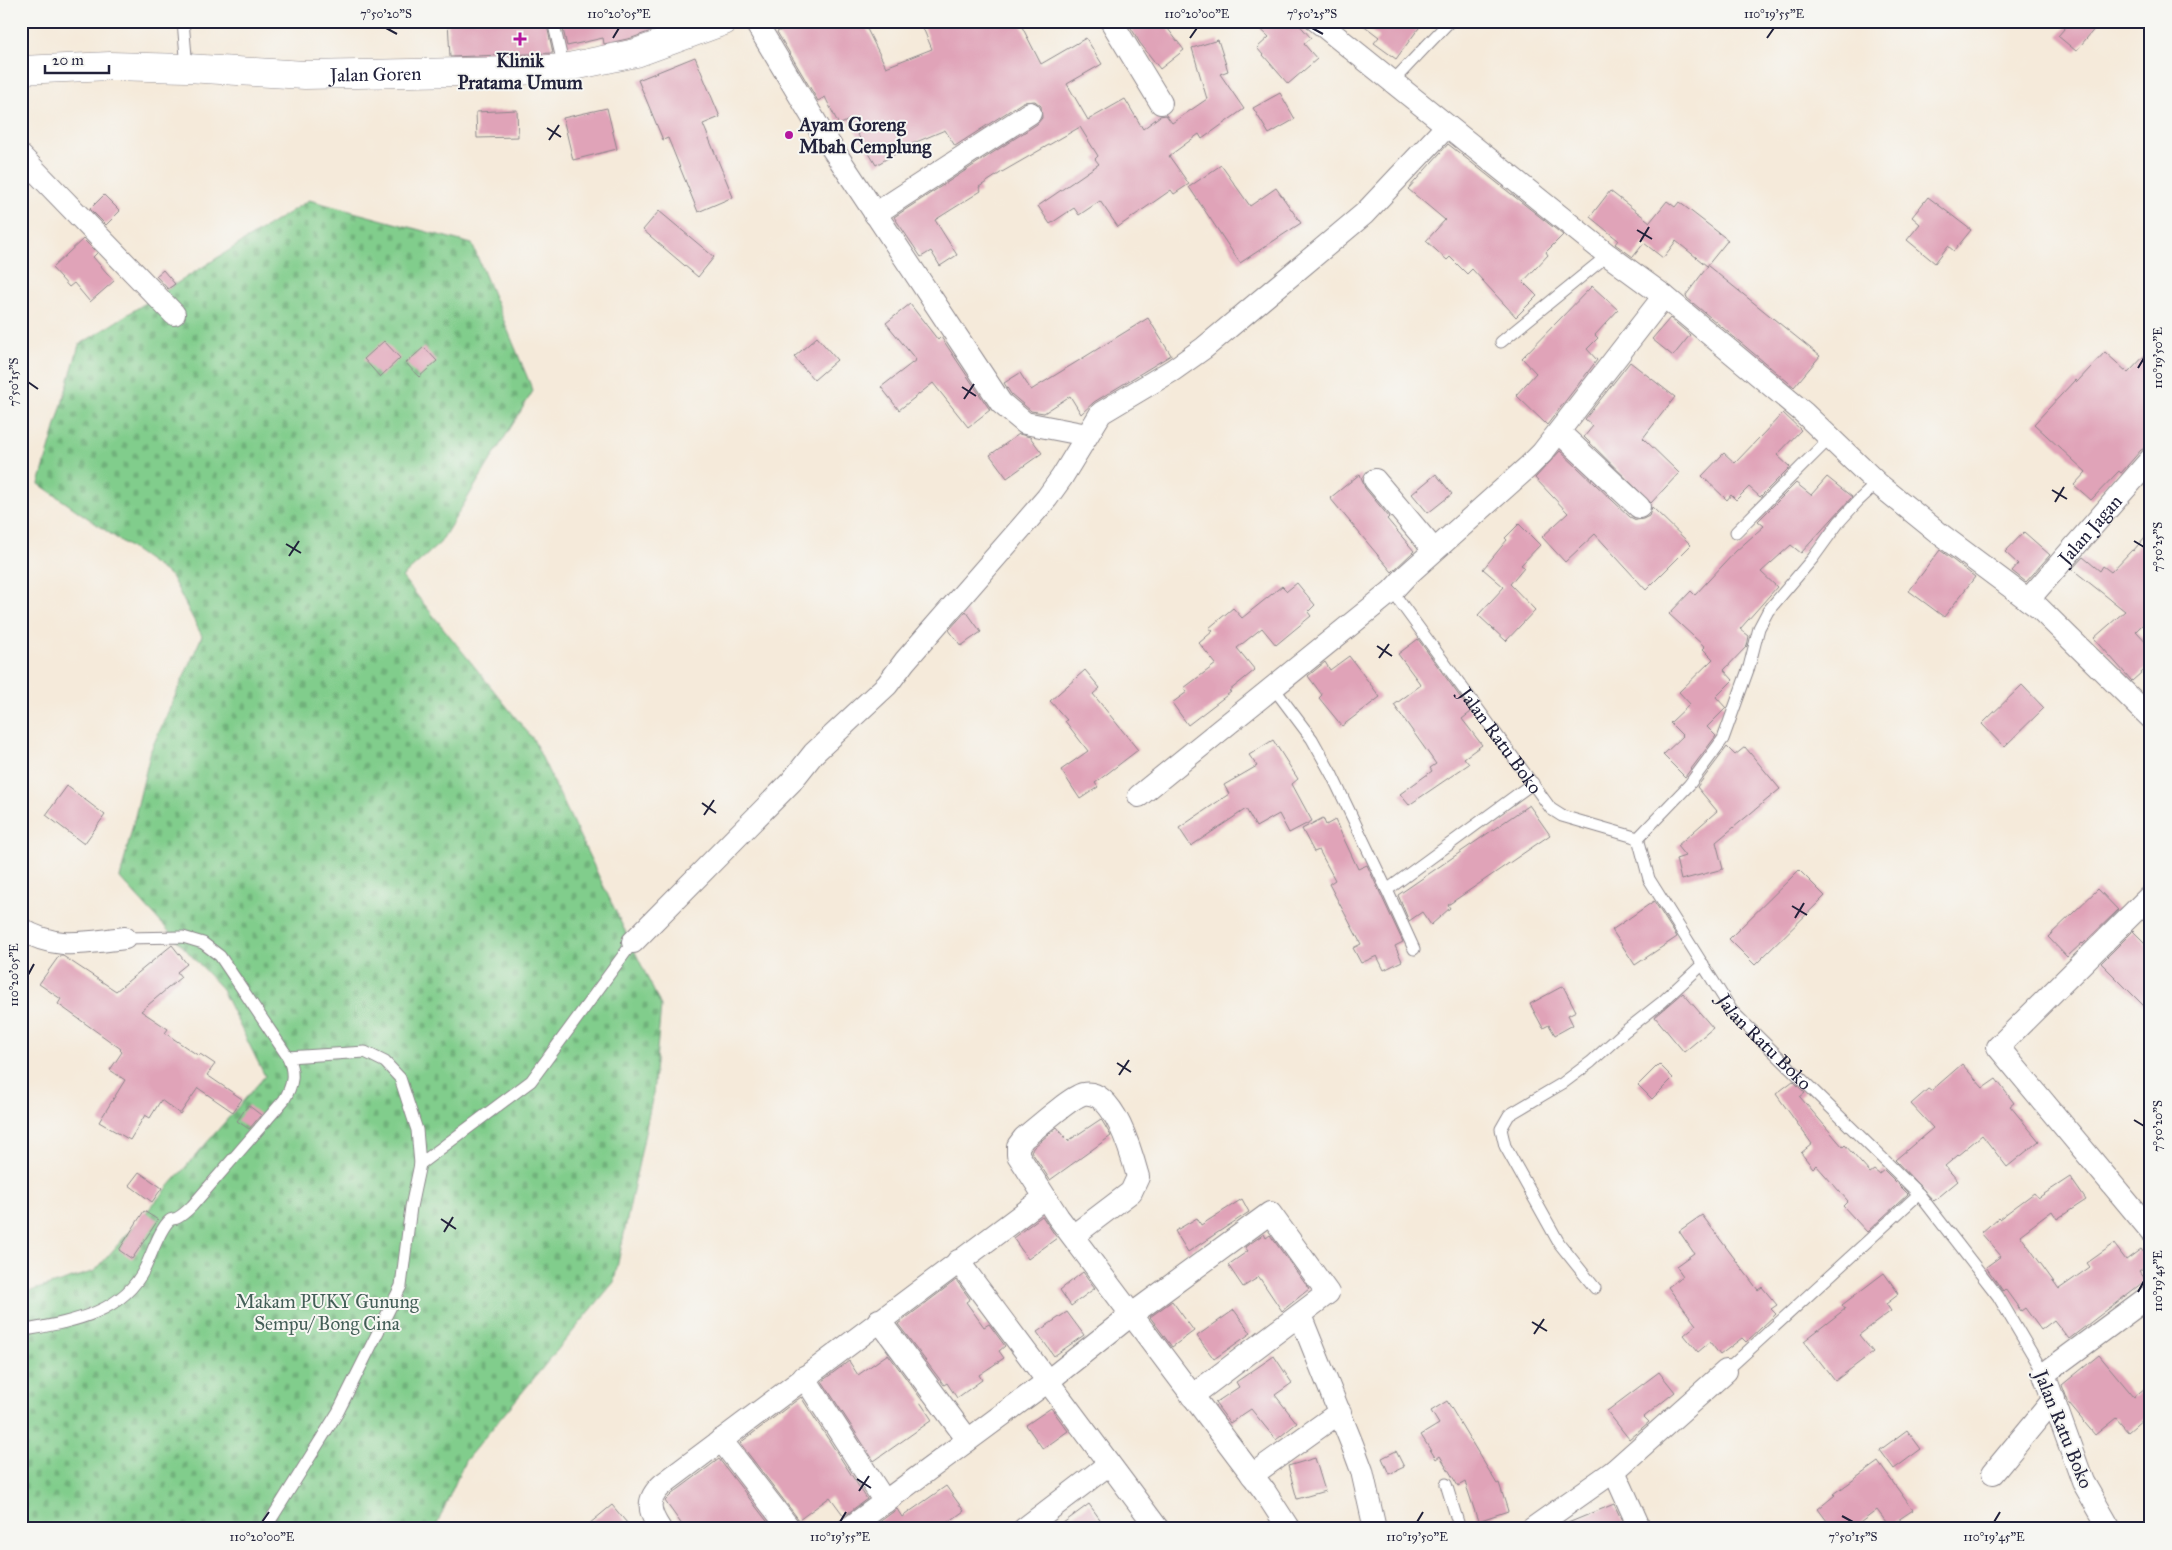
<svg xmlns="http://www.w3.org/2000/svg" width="2172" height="1550" font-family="'IM FELL Great Primer',serif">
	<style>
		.cemetery { fill: url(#cemetery-stones); stroke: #527864 }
		.building { fill: #e0a3b8 }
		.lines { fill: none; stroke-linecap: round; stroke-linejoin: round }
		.lane-casing { stroke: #8c868a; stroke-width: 13 }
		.street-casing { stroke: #8c868a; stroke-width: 24 }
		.secondary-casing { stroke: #8c868a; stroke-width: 29 }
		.lane { stroke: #fff; stroke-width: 11 }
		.street { stroke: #fff; stroke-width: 22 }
		.secondary { stroke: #fff; stroke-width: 28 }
		.ticks { fill: none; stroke: #22223b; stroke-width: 2 }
		.poi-dot { fill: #b5179e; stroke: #f6f6f2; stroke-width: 2 }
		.labels { text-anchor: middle; stroke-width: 4; stroke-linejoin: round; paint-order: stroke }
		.poi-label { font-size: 19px; font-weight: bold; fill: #22223b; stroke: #f6f6f2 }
		.street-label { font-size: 19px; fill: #22223b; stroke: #f6f6f2 }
		.park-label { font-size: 19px; fill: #435e57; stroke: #f6f6f2 }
		.neatline { fill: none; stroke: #22223b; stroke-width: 2 }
		.ticks-label { font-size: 12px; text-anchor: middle; fill: #22223b }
	</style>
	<defs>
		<pattern id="cemetery-stones" width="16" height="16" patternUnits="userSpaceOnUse" patternTransform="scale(1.25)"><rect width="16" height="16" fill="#81cd8c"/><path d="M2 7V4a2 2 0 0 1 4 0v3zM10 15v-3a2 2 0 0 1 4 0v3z" fill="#6fb07a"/></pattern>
	</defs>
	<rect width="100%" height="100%" fill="#f6f6f2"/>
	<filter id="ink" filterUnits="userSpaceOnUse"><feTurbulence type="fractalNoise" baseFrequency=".02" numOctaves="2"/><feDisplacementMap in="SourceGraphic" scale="10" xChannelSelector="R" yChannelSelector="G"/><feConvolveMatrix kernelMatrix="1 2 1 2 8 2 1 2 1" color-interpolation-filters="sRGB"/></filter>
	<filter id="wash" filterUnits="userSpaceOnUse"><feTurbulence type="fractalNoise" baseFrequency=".0096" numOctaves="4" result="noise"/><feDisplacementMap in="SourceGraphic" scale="20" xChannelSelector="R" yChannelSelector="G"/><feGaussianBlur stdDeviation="1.12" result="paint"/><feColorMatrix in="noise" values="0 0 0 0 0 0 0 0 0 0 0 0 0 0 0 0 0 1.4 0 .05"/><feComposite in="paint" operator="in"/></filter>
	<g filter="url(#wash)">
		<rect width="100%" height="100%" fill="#f5eada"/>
		<!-- cemetery -->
		<path class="cemetery" d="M309,200L472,244L533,391L440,543L402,577L533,739L661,1006L653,1094L614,1282L465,1461L435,1529H21V1294L95,1271L265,1076L221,988L120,878L151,750L202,636L171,576L39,484L79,345Z"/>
		<g id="blocks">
			<!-- building -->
			<g class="building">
				<path d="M448,21H546L553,53L450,57Z"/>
				<path d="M561,21H673V23L632,38L604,44L603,38L567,46Z"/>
				<path d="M800,21H863L886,67L932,49L920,21H1019L1041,64L1086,38L1102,64L1067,84L1088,120L1125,99L1143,129L1160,116L1166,115L1172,123L1207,99L1192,48L1218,40L1228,71L1220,74L1244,109L1202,139L1199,134L1169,156L1189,184L1174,194L1171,190L1118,227L1100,201L1079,215L1074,208L1050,224L1038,206L1099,164L1095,159L1098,156L1080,127L1002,172L979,187L981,191L935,220L957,255L940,266L931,251L921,257L894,217L1037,124L1042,118L1041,106L1035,101L1023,102L955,146L945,130L914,143L876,165L849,120L839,125L825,97L818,101L777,32Z"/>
				<path d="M1127,21H1162L1184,50L1160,69L1140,43Z"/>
				<path d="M1252,21H1296L1311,38L1304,44L1317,59L1288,84L1257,48L1269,37Z"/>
				<path d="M1358,21H1424L1396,59L1374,43L1379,37Z"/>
				<path d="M2071,21H2101L2076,51L2058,36Z"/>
				<path d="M695,57L720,117L703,124L733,197L698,212L668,138L663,140L638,80Z"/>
				<path d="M1280,93L1295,119L1269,134L1253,108Z"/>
				<path d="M607,108L617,149L573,160L563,118Z"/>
				<path d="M517,110L518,137L477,138L476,112Z"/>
				<path d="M1448,144L1563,235L1546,252L1548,255L1523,282L1537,296L1516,317L1472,269L1467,274L1450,257L1447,260L1426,241L1445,220L1408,189Z"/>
				<path d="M1221,165L1250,206L1276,188L1301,223L1240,263L1189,187Z"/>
				<path d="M1610,191L1650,222L1667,201L1675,207L1679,202L1728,240L1707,266L1676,241L1663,258L1644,243L1633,257L1615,244L1618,240L1590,217Z"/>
				<path d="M104,195L120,211L106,225L90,209Z"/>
				<path d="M1928,197L1971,230L1954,251L1948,246L1935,263L1907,240L1920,224L1912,217Z"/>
				<path d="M659,211L714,257L698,277L643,230Z"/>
				<path d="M83,239L97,253L93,257L114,281L90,302L74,283L69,287L52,268Z"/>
				<path d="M1708,266L1820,356L1794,387L1687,298L1686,295Z"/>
				<path d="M163,270L175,284L168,289L156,276Z"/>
				<path d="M1592,286L1618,310L1595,335L1598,338L1587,349L1597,360L1547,425L1516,395L1536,373L1522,358Z"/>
				<path d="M910,304L938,340L941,337L990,410L968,427L933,383L899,410L881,387L916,360L886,323Z"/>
				<path d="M1148,318L1171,355L1094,402L1081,414L1070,396L1044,413L1031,411L1011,394L1004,383L1020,373L1031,390Z"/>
				<path d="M1670,318L1690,335L1673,356L1652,339Z"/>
				<path d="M817,337L837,360L814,380L794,357Z"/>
				<path d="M384,341L400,358L380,377L364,359Z"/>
				<path d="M424,347L437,361L419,377L406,363Z"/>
				<path d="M2151,349V445L2141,450L2121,473L2119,471L2091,500L2074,485L2086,472L2034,424L2075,380L2077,382L2105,352L2128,373Z"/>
				<path d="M1630,362L1675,397L1643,438L1679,473L1651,503L1584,437L1593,426L1585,419Z"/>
				<path d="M1783,413L1801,430L1777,455L1790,467L1760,497L1749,487L1736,500L1731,495L1727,500L1702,476L1724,453L1735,463Z"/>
				<path d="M1019,434L1030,437L1042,453L1007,478L990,455Z"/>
				<path d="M1560,451L1630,517L1636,520L1643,519L1649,516L1652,507L1691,545L1646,590L1595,534L1565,562L1542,537L1568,513L1535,478Z"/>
				<path d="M1360,474L1365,488L1389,517L1387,519L1414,551L1392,572L1330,498Z"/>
				<path d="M1436,474L1452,494L1428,513L1412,494Z"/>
				<path d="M1827,477L1852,497L1801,553L1791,545L1761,572L1777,587L1740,629L1749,636L1747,646L1724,670L1733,680L1716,697L1726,708L1707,727L1716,736L1685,777L1663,755L1683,736L1670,723L1690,704L1679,692L1713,659L1703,649L1705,647L1669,614L1691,591L1695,595L1736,551L1764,526L1758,521L1796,483L1811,495Z"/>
				<path d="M1519,524L1540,545L1521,565L1524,567L1510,584L1535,610L1506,641L1478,615L1504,587L1483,569L1507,540L1505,538Z"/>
				<path d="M2151,530V616L2136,631L2151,647V664L2132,681L2094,638L2125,611L2072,569L2083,557L2100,571L2103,566L2111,572L2132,550L2133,551Z"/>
				<path d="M2024,532L2050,555L2026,582L2012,571L2018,564L2005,552Z"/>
				<path d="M1940,550L1975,577L1944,617L1909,591Z"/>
				<path d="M1297,583L1315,605L1308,612L1311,616L1276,645L1262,628L1237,648L1255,670L1229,691L1231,692L1188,725L1172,703L1187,692L1184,688L1216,664L1199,643L1213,631L1209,628L1233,608L1242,618L1282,586L1287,591Z"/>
				<path d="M966,611L981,632L961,646L949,630Z"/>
				<path d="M1418,639L1471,712L1462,719L1482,745L1464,758L1469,764L1409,805L1400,794L1432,771L1430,768L1436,764L1394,705L1421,685L1398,654Z"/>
				<path d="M1349,656L1380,697L1342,726L1319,698L1322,695L1308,676L1325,662L1330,670Z"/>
				<path d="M1085,670L1100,688L1093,694L1138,750L1095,783L1098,787L1080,799L1061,770L1088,751L1065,721L1067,720L1050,701Z"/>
				<path d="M2022,685L2044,708L2004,747L1982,724Z"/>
				<path d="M1273,740L1298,779L1292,784L1312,821L1289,833L1279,814L1256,827L1246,809L1191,846L1179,828L1229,794L1224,785L1257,766L1249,755Z"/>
				<path d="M1727,747L1735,755L1745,747L1780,789L1716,842L1723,869L1681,880L1676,859L1685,856L1677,846L1717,811L1697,787Z"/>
				<path d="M67,786L105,815L84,844L46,815Z"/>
				<path d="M1529,805L1550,835L1448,905L1450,908L1431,925L1422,912L1409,921L1398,895Z"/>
				<path d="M1323,818L1326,825L1335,820L1358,869L1367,865L1403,942L1395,946L1402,961L1384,970L1377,956L1361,963L1353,948L1361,944L1329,884L1335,880L1319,850L1314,852L1302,829Z"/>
				<path d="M1799,870L1825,896L1755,965L1729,939Z"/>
				<path d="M2098,889L2118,910L2083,944L2082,943L2067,957L2048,937Z"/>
				<path d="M1654,901L1677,937L1635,965L1612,930Z"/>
				<path d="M2133,931L2151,949V1013L2101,963Z"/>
				<path d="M172,945L187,964L177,972L181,977L141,1011L168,1029L165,1033L199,1056L200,1054L215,1064L207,1075L242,1099L233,1112L198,1088L180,1114L161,1100L150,1118L145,1115L130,1140L99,1122L125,1080L110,1070L122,1052L120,1050L121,1049L58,1004L61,999L39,984L59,956H63L116,991Z"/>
				<path d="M1563,986L1576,1011L1568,1015L1573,1025L1555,1035L1549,1025L1543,1028L1530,1004Z"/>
				<path d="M1683,993L1713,1028L1684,1052L1655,1017Z"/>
				<path d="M1659,1064L1673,1078L1652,1099L1638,1085Z"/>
				<path d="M1962,1064L1983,1088L1996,1079L2014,1103L2010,1106L2039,1141L2007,1167L1982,1135L1945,1166L1958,1181L1934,1201L1895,1160L1933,1128L1911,1104L1928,1089L1931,1091Z"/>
				<path d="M1793,1081L1805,1093L1800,1097L1843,1147L1845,1145L1870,1173L1874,1170L1879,1174L1884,1170L1908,1194L1867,1232L1843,1206L1848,1201L1816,1165L1813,1168L1801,1153L1812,1144L1776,1094Z"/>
				<path d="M248,1105L261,1115L249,1129L237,1121Z"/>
				<path d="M1101,1119L1111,1136L1050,1180L1031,1151L1034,1147L1057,1127L1068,1141Z"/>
				<path d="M139,1172L162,1188L152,1202L129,1185Z"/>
				<path d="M2070,1177L2086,1200L2057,1219L2052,1211L2020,1235L2059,1289L2090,1267L2087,1263L2114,1244L2126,1260L2141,1249L2151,1263L2139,1271L2146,1280L2069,1339L2054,1320L2041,1330L2025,1308L2021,1311L2005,1289L2003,1291L1986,1267L2001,1256L1981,1233L1998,1218L1999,1219L2034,1193L2038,1198Z"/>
				<path d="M1242,1199L1249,1212L1188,1252L1175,1231L1197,1218L1201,1225Z"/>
				<path d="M144,1211L158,1220L132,1259L119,1250Z"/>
				<path d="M1702,1215L1758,1290L1762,1287L1777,1305L1771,1309L1776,1314L1746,1342L1742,1338L1720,1355L1710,1342L1698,1352L1684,1335L1696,1325L1668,1287L1683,1276L1676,1266L1694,1253L1679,1231Z"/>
				<path d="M1042,1216L1057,1238L1028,1259L1013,1238Z"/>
				<path d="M1264,1234L1266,1238L1270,1235L1309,1289L1282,1311L1259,1277L1243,1287L1228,1265L1248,1251L1245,1247Z"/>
				<path d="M1083,1272L1095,1288L1071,1306L1060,1290Z"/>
				<path d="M1884,1273L1899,1294L1886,1304L1891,1311L1859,1335L1873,1352L1835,1381L1804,1341L1845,1309L1842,1305Z"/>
				<path d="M956,1280L970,1299L966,1302L984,1327L989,1324L1005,1346L999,1351L1004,1358L979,1375L982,1380L957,1398L947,1383L944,1385L898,1324Z"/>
				<path d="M1172,1301L1194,1331L1172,1347L1150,1317Z"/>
				<path d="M1234,1310L1251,1333L1214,1359L1197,1336Z"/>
				<path d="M1067,1312L1084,1335L1054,1356L1037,1332Z"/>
				<path d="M888,1354L922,1400L920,1402L932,1420L874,1461L822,1381L849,1361L858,1375Z"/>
				<path d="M2099,1355L2134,1397L2151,1383V1412L2128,1432L2116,1418L2095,1435L2069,1404L2062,1385Z"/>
				<path d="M1274,1356L1292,1383L1275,1395L1297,1423L1276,1440L1251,1409L1230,1423L1215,1403L1239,1387L1236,1382Z"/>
				<path d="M1659,1372L1675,1392L1644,1417L1649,1422L1629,1439L1607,1411Z"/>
				<path d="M801,1397L867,1499L844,1516L830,1497L799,1520L740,1443Z"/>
				<path d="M1447,1401L1497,1484L1499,1483L1508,1511L1478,1521L1465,1482L1458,1486L1440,1456L1436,1459L1421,1435L1439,1424L1431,1411Z"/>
				<path d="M1051,1408L1068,1431L1043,1449L1026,1425Z"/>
				<path d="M1907,1430L1921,1449L1894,1469L1880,1450Z"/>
				<path d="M1396,1451L1404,1467L1389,1474L1382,1458Z"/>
				<path d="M1315,1458L1325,1491L1297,1499L1288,1466Z"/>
				<path d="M719,1459L773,1529H685L665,1501L672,1494Z"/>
				<path d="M1878,1462L1913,1510L1889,1526L1877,1510L1852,1529H1833L1818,1509L1835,1495L1834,1494Z"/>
				<path d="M946,1486L964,1511L939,1529H870L897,1509L902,1517Z"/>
				<path d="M1089,1504L1107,1529H1055Z"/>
				<path d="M1614,1504L1626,1529H1555L1556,1528Z"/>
				<path d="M612,1505L632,1529H583Z"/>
			</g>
		</g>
	</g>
	<g filter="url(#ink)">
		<use href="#blocks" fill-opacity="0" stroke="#8c868a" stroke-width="1"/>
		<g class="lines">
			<defs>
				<g id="lane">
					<path d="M183,21L187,68"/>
					<path d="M553,21L564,68"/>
					<path d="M1392,82L1450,21"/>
					<path d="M1501,342L1608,255"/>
					<path d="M1736,532L1830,438"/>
					<path id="s1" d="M1392,591L1551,809L1562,816L1638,838L1649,879L1732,1011L1919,1194L1998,1296L2044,1374"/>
					<path d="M1273,687L1312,739L1332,775L1387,890"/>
					<path d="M1638,838L1689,785L1723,739L1749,667L1759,628L1768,611L1813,558L1839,522L1858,501L1877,483"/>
					<path d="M1414,949L1387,890L1533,783"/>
					<path d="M420,1164L531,1081L633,942"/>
					<path d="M1595,1288L1559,1243L1505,1146L1501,1129L1509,1115L1563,1083L1591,1062L1624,1032L1662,1002L1703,964"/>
					<path d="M21,1331C68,1322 122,1315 145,1268C151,1256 160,1228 170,1220C171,1219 175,1219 177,1218C183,1215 187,1211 192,1206L284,1100C293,1085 295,1074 288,1057L220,956L203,943L183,937L125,938"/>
					<path d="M1726,1371L1919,1194"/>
					<path d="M1446,1484L1460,1529"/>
					<path d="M265,1529L338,1412L401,1286L411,1207L420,1164L417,1130L400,1078L385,1062L365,1052L288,1057"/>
				</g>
				<g id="street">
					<path d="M755,21L822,133L1001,403L1025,423L1087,435"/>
					<path d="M1111,21L1161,103"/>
					<path d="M1317,21L1608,255L1664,296L1804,413L1877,483L1940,534L2039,608L2151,718"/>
					<path d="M21,156L174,314"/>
					<path d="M875,214L1030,113"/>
					<path d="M1559,432L1639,507"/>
					<path d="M1375,480L1434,550"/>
					<path id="s2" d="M2028,600L2151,459"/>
					<path d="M1139,796L1392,591L1406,576L1528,467L1542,453L1664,296"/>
					<path d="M2151,895L1998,1047L2151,1231"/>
					<path d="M21,929C57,951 85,942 125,938"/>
					<path d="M633,942L791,782L814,753L887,685L905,661L1047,498L1062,477L1101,413L1173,370L1204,348L1364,214L1447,126"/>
					<path d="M1073,1236L1131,1192L1138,1177C1132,1155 1114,1088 1083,1094C1071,1097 1035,1129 1024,1138L1018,1146V1155L1058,1217L1265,1492L1289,1529"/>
					<path d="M958,1261L1158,1529"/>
					<path d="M1300,1315L1352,1444L1362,1471L1375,1529"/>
					<path d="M879,1320L968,1440"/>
					<path d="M804,1377L885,1502"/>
					<path d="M721,1440L790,1529"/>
					<path d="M1614,1471L1640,1529"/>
					<path d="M1993,1473L2054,1399"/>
					<path d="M1252,1475L1340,1412"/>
					<path d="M660,1529C648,1511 646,1499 663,1484L1044,1198"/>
					<path d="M848,1529L1048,1381L1131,1315L1270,1213L1328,1293L1192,1396"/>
					<path d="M1024,1529L1109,1464"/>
					<path d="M1532,1529L1614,1471L1726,1371"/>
					<path d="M2110,1529L2083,1482L2044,1374L2151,1295"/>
				</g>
				<g id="secondary">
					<path id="s3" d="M21,70L110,66L187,68L305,75L519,71L564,68L636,53L724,21"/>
				</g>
			</defs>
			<!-- lane casing -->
			<use href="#lane" class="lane-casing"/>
			<!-- street casing -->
			<use href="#street" class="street-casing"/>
			<!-- secondary casing -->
			<use href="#secondary" class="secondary-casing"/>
			<!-- lane -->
			<use href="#lane" class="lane"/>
			<!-- street -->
			<use href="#street" class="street"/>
			<!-- secondary -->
			<use href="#secondary" class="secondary"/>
		</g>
	</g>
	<!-- ticks -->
	<path class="ticks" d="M386,28L397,34M1312,28L1323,34M613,38L619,28M1190,38L1197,28M1767,38L1774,28M547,128L561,137M549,140L559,125M1637,230L1652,239M1640,242L1649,227M2138,368L2144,358M28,382L38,389M962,387L976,396M964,399L974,384M2052,490L2067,499M2055,502L2064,487M2134,541L2144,547M286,544L301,553M289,556L299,541M1377,646L1392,656M1379,658L1389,644M702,803L716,813M704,815L714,800M1792,906L1807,915M1795,918L1804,903M28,975L34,964M1117,1063L1131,1072M1119,1075L1129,1060M2134,1120L2144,1126M441,1219L456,1229M444,1232L453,1217M2138,1292L2144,1281M1532,1322L1547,1331M1534,1334L1544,1319M857,1479L871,1488M859,1491L869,1476M1842,1516L1853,1522M262,1522L269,1512M840,1522L846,1512M1417,1522L1423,1512M1994,1522L2000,1512"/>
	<!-- markers -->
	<g class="poi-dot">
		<path d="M517.5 31.5h5v5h5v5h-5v5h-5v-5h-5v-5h5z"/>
		<circle cx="789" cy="135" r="5"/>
	</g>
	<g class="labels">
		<!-- poi labels -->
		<g class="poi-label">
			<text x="520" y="67">Klinik<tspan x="520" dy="22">Pratama Umum</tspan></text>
			<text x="799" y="131" text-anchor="start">Ayam Goreng<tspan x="799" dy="22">Mbah Cemplung</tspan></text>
		</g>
		<!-- street labels -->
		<g class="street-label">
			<text dy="7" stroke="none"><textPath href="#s3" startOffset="355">Jalan Goren</textPath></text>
			<text dy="7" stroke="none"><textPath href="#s2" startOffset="94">Jalan Jagan</textPath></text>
			<text dy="7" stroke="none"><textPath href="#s1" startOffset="185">Jalan Ratu Boko</textPath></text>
			<text dy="7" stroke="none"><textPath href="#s1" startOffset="605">Jalan Ratu Boko</textPath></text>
			<text transform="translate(2064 1429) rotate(68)" y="7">Jalan Ratu Boko</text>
		</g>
		<!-- park labels -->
		<g class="park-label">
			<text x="327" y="1308">Makam PUKY Gunung<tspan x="327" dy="22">Sempu/ Bong Cina</tspan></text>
		</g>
	</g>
	<!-- margin -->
	<rect width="2172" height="1550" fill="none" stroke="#f6f6f2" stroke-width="55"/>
	<!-- scale -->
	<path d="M45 65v8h64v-8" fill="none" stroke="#22223b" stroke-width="2.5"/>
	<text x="52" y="65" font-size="15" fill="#22223b" stroke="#f6f6f2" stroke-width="4" paint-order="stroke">20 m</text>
	<rect x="28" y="28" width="2116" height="1494" class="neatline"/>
	<g class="ticks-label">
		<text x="386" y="18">7°50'20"S</text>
		<text x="619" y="18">110°20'05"E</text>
		<text x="1197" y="18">110°20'00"E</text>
		<text x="1312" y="18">7°50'25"S</text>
		<text x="1774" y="18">110°19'55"E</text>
		<text transform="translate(2158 358) rotate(-90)" y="4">110°19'50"E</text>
		<text transform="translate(14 382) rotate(-90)" y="4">7°50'15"S</text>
		<text transform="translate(2158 547) rotate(-90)" y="4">7°50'25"S</text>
		<text transform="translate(14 975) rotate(-90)" y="4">110°20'05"E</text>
		<text transform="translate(2158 1126) rotate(-90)" y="4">7°50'20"S</text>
		<text transform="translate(2158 1281) rotate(-90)" y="4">110°19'45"E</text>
		<text x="262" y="1541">110°20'00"E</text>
		<text x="840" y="1541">110°19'55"E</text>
		<text x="1417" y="1541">110°19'50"E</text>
		<text x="1853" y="1541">7°50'15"S</text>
		<text x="1994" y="1541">110°19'45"E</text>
	</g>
</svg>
